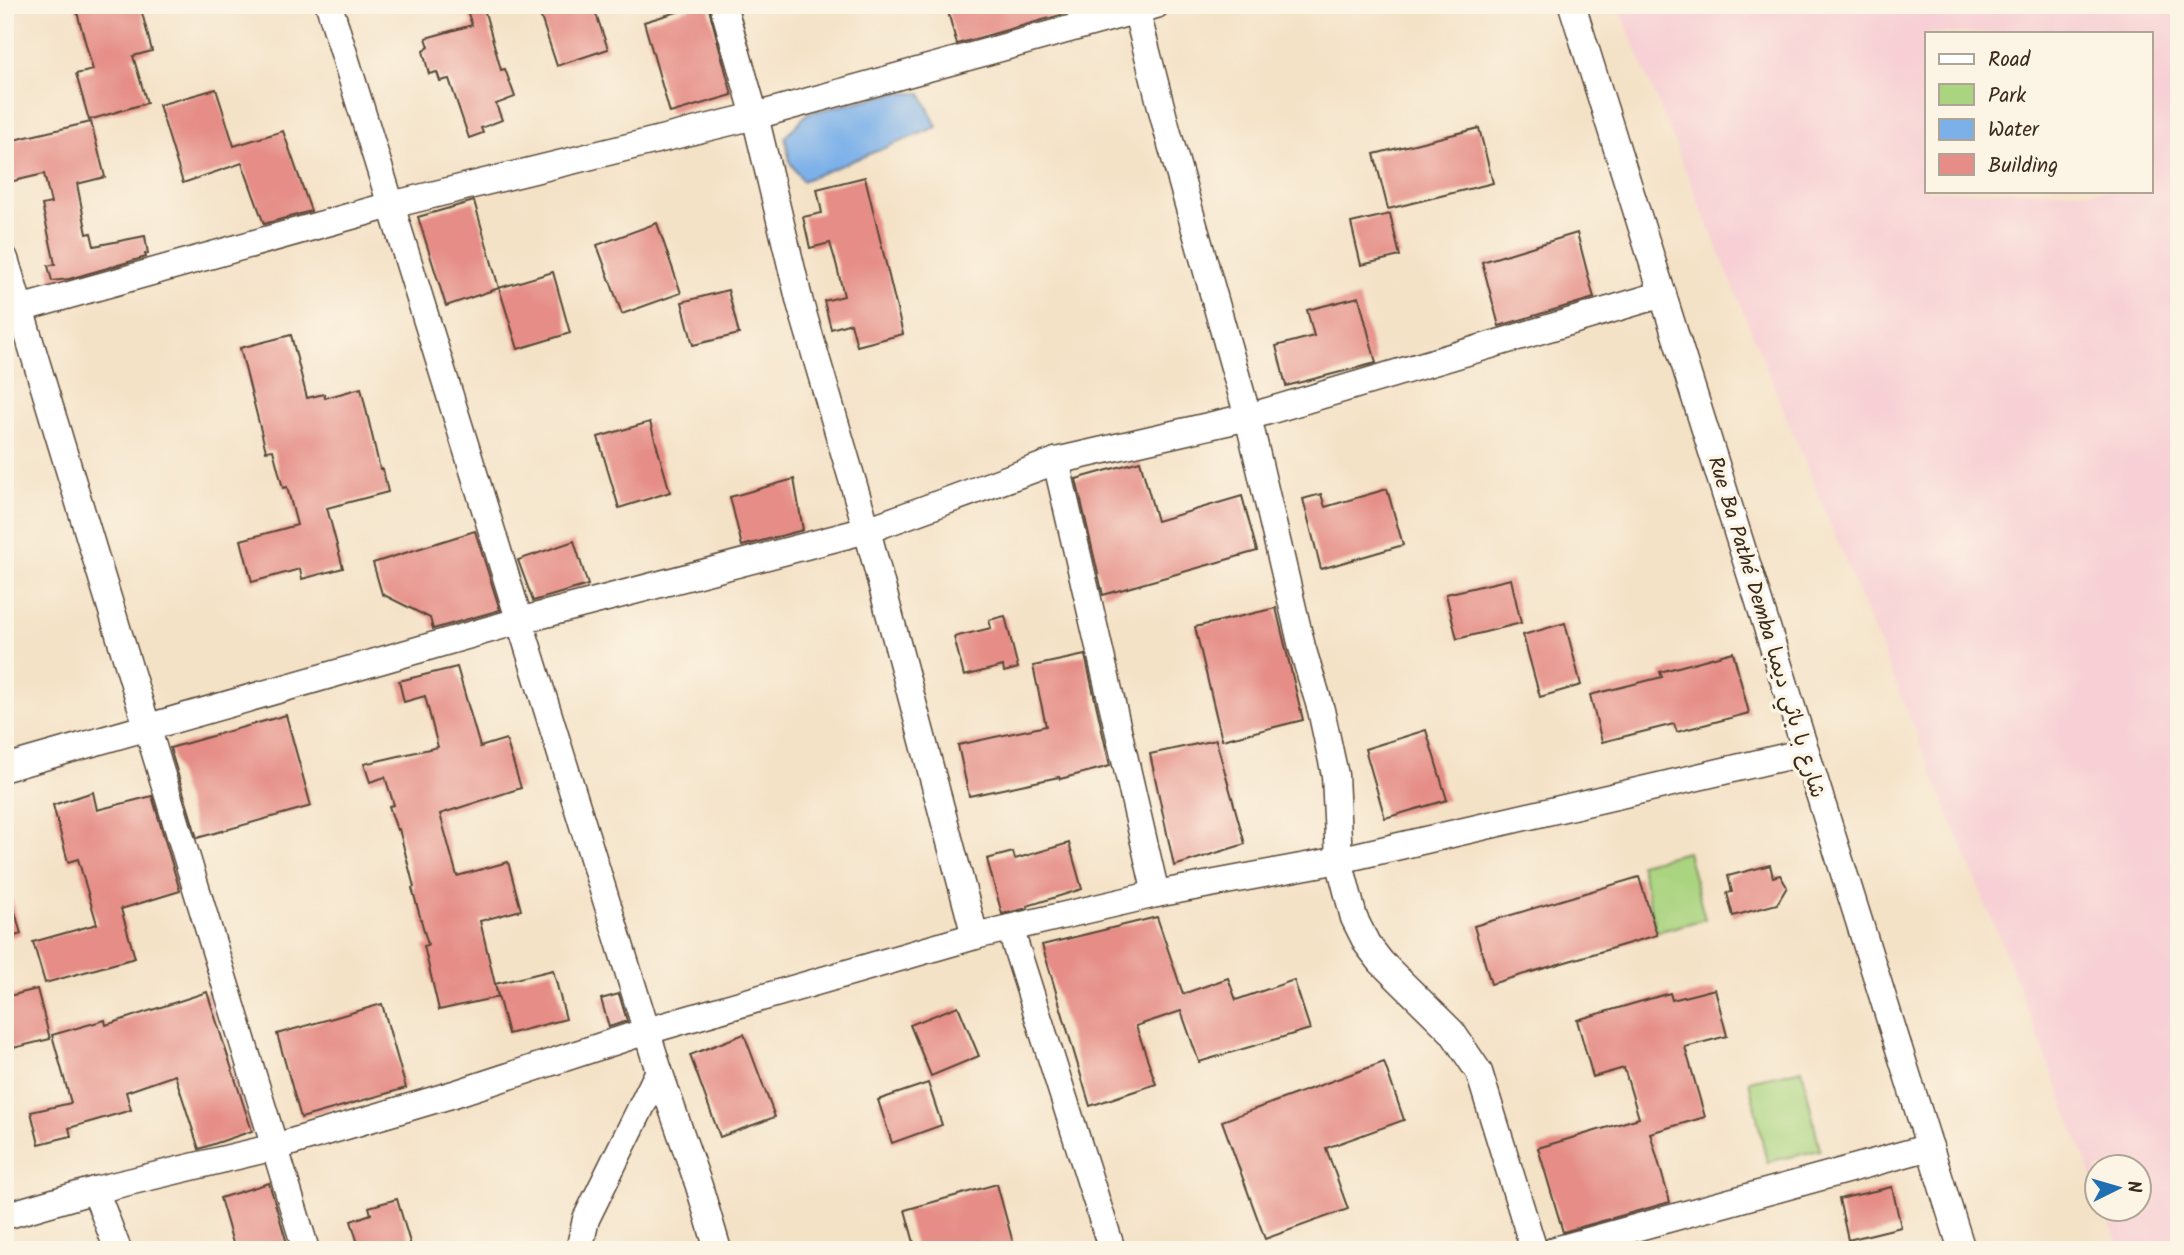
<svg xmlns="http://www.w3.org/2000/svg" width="2184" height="1255" font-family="Kalam,'Playpen Sans Arabic',sans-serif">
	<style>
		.built { fill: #f7cfd4; fill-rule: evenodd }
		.green { fill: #aad480; stroke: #727f4f; stroke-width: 2 }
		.water { fill: #7bb0e9; stroke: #5b6d84; stroke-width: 2 }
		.building { fill: #e58d86 }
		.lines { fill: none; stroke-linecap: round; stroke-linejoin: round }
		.minor-casing { stroke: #574637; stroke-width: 29 }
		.minor { stroke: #fff; stroke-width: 26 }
		.labels { text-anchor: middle; stroke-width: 7; stroke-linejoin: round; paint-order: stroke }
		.street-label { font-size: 21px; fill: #3b2a1e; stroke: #fcf5e5 }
	</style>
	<rect width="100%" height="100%" fill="#fcf5e5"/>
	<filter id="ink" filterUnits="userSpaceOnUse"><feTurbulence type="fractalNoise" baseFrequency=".0143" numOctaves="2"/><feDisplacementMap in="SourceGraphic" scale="14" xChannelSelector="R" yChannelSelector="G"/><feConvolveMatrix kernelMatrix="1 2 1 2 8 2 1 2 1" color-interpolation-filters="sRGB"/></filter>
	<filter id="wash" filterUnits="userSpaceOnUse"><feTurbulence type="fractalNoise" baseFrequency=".00686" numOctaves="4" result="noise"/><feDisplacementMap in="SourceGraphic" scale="28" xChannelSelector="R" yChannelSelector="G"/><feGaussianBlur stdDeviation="1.57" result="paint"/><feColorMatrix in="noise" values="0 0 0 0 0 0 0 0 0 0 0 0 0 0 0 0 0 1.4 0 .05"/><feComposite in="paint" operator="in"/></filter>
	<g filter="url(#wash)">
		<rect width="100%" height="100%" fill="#f4e2c7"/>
		<!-- built -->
		<path class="built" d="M1618,5H2179V1250H2121L2105,1210H2138V1168H2096V1187L2001,942ZM1927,33H2151V191H1927Z"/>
		<!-- green -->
		<g class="green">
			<path d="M1687,852L1705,919L1657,932L1640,864Z"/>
			<path d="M1802,1069L1820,1150L1767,1162L1749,1081Z"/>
		</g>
		<!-- water -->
		<path class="water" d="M896,93H921L937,127L802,181L790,162L785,137L808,113Z"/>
		<g id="blocks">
			<!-- building -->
			<g class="building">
				<path d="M75,5H140L152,51L133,56L147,103L89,120L76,74L93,70Z"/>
				<path d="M465,5H483L501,70L505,69L515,97L496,104L502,120L481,128L483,133L469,138L449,79L440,81L437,72L429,74L423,51L429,47L426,38L472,25Z"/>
				<path d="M537,5H593L608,49L557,66Z"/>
				<path d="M700,5H708L732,95L670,113L644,22Z"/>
				<path d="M946,5H1096L957,44Z"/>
				<path d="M216,89L234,146L283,131L311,211L264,224L242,163L183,183L159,105Z"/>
				<path d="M91,122L105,177L77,184L87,234L91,233L94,246L145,236L148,254H145L146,257L69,279L52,281L48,266L55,264L42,205L51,203L44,174L5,183V142Z"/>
				<path d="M1479,128L1493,183L1388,209L1374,154Z"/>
				<path d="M865,177L903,334L857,346L851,323L831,329L824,301L844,296L836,263L830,243L810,248L803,217L822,213L817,189Z"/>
				<path d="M474,201L499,288L446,306L418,217Z"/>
				<path d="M1390,214L1400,256L1361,265L1351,223Z"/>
				<path d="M657,223L681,293L622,314L597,245Z"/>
				<path d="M1577,233L1594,298L1499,326L1482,262Z"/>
				<path d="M553,272L570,333L518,349L499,288Z"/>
				<path d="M728,290L739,334L693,345L682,302Z"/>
				<path d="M1359,297L1376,363L1286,386L1276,346L1314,336L1307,310Z"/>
				<path d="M291,335L307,398L324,394L325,398L361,388L380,469H383L388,492L327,508L343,568L302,579L300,569L252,582L241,540L297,525L287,487L283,488L273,450L266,451L240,348Z"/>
				<path d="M650,422L670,492L619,508L598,437Z"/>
				<path d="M1140,461L1157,521L1242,496L1257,551L1103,595L1076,479Z"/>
				<path d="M794,479L803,530L742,546L730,497Z"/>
				<path d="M1387,489L1403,545L1321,569L1303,499L1321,494L1325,507Z"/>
				<path d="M475,531L500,610L433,629L430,618L382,594L373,563Z"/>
				<path d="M574,541L588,585L533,601L518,560Z"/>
				<path d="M1511,579L1521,623L1457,639L1446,594Z"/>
				<path d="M1276,608L1303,720L1222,740L1195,627Z"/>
				<path d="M1005,616L1018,668L1004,672L1003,666L964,676L954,637L991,628L989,620Z"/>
				<path d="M1565,623L1581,685L1540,697L1523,635Z"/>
				<path d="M1733,652L1749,713L1677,732L1674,724L1602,742L1590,695L1662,677L1660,672Z"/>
				<path d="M1085,655L1110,766L1060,779L1059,777L969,796L958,745L1046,726L1033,666Z"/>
				<path d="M457,667L480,747L506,739L521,788L440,814L457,876L508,862L521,910L480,921L498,997L439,1010L424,946L428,945L412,888L414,887L399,829L397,830L389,806L394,805L385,777L370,782L364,764L438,747L425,696L404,702L399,681Z"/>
				<path d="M286,715L311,806L197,838L170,748Z"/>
				<path d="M1426,730L1447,800L1385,818L1365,749Z"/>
				<path d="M1216,740L1245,844L1174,866L1150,754Z"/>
				<path d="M93,792L97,810L152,796L180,891L121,909L135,958L45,983L33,942L97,924L78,859L68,862L53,805Z"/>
				<path d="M1069,843L1082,889L1027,906L1028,908L1002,914L987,859L1013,852L1015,859Z"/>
				<path d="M1770,865L1773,877L1780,875L1787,887L1777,904L1733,916L1727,893L1732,892L1728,876Z"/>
				<path d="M1639,877L1657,935L1491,984L1474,926Z"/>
				<path d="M10,893L21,934L5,939V894Z"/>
				<path d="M1157,917L1183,994L1228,978L1236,1000L1294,980L1310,1029L1199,1062L1181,1011L1136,1026L1156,1084L1090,1106L1042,945Z"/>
				<path d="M553,970L566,1019L508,1034L495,984Z"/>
				<path d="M37,989L50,1039L5,1050V997Z"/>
				<path d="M1715,989L1727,1036L1685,1047L1705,1117L1650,1133L1670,1202L1563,1232L1538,1148L1639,1118L1624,1068L1593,1077L1577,1020L1670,993L1672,1000Z"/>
				<path d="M207,992L252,1131L199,1149L175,1075L126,1092L131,1110L69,1128L71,1136L39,1144L31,1112L71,1103L52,1035L105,1020L106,1025Z"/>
				<path d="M619,994L627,1021L609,1027L601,999Z"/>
				<path d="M382,1004L406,1088L301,1118L277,1034Z"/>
				<path d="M958,1006L979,1056L931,1076L910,1025Z"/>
				<path d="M744,1034L775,1117L720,1137L690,1055Z"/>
				<path d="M1384,1062L1404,1120L1326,1148L1348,1209L1265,1239L1222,1121Z"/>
				<path d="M928,1083L942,1125L892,1143L878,1100Z"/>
				<path d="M269,1183L289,1250H235L220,1198Z"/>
				<path d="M997,1184L1015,1250H985L984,1242L955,1250H916L905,1210Z"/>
				<path d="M1892,1187L1901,1227L1848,1240L1839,1199Z"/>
				<path d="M397,1199L411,1246L400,1250H360L351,1221L371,1214L369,1207Z"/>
			</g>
		</g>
	</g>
	<g filter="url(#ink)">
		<use href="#blocks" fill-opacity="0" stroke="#574637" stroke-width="2"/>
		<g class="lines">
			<defs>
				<g id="minor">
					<path d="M329,5L659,1071L699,1186L718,1250"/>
					<path d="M723,5L755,116L800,303L867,530L975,936"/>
					<path d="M1135,5L1167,130L1248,417L1302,647L1321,710L1335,775L1339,860L1354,918L1367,944L1381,962L1452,1032L1479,1072L1534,1250"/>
					<path d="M1572,5L1962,1250"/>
					<path d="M5,259L306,1250"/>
					<path d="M5,313L391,205L755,116L1156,5"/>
					<path d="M1056,461L1156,894"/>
					<path d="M5,768L519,621L867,530L1056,461L1248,417L1663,294"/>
					<path d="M1010,928L1112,1250"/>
					<path d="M95,1190L118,1250"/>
					<path d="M5,1216L95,1190L275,1147L454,1094L647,1031L975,936L1156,894L1339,860L1806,752"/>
					<path d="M579,1250L586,1219L659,1071"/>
					<path d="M1555,1250L1930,1147"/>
				</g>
			</defs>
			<!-- minor casing -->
			<use href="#minor" class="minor-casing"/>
			<!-- minor -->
			<use href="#minor" class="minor"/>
		</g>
	</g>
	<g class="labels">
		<!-- street labels -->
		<g class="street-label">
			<text transform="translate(1767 627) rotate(73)" y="7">Rue Ba Pathé Demba شارع با باثي ديمبا</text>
		</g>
	</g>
	<!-- margin -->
	<rect width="2184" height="1255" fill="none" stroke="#fcf5e5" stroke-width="28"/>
	<!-- legend -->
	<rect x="1925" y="32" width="228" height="161" fill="#fcf5e5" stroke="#afa495" stroke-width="2"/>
	<rect x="1939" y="54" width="35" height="10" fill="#ffffff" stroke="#afa495" stroke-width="2"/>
	<text x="1988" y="66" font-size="21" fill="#3b2a1e">Road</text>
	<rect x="1939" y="84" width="35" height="21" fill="#aad480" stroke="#afa495" stroke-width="2"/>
	<text x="1988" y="102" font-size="21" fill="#3b2a1e">Park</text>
	<rect x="1939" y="119" width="35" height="21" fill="#7bb0e9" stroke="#afa495" stroke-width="2"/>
	<text x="1988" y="136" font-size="21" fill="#3b2a1e">Water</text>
	<rect x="1939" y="154" width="35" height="21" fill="#e58d86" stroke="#afa495" stroke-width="2"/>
	<text x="1988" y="172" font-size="21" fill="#3b2a1e">Building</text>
	<!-- north arrow -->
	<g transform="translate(2118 1188) rotate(85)"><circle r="33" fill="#fcf5e5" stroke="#afa495" stroke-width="2"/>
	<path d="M0-5L12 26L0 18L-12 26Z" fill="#1f6fb2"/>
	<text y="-10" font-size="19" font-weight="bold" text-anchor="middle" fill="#3b2a1e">N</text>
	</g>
</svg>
